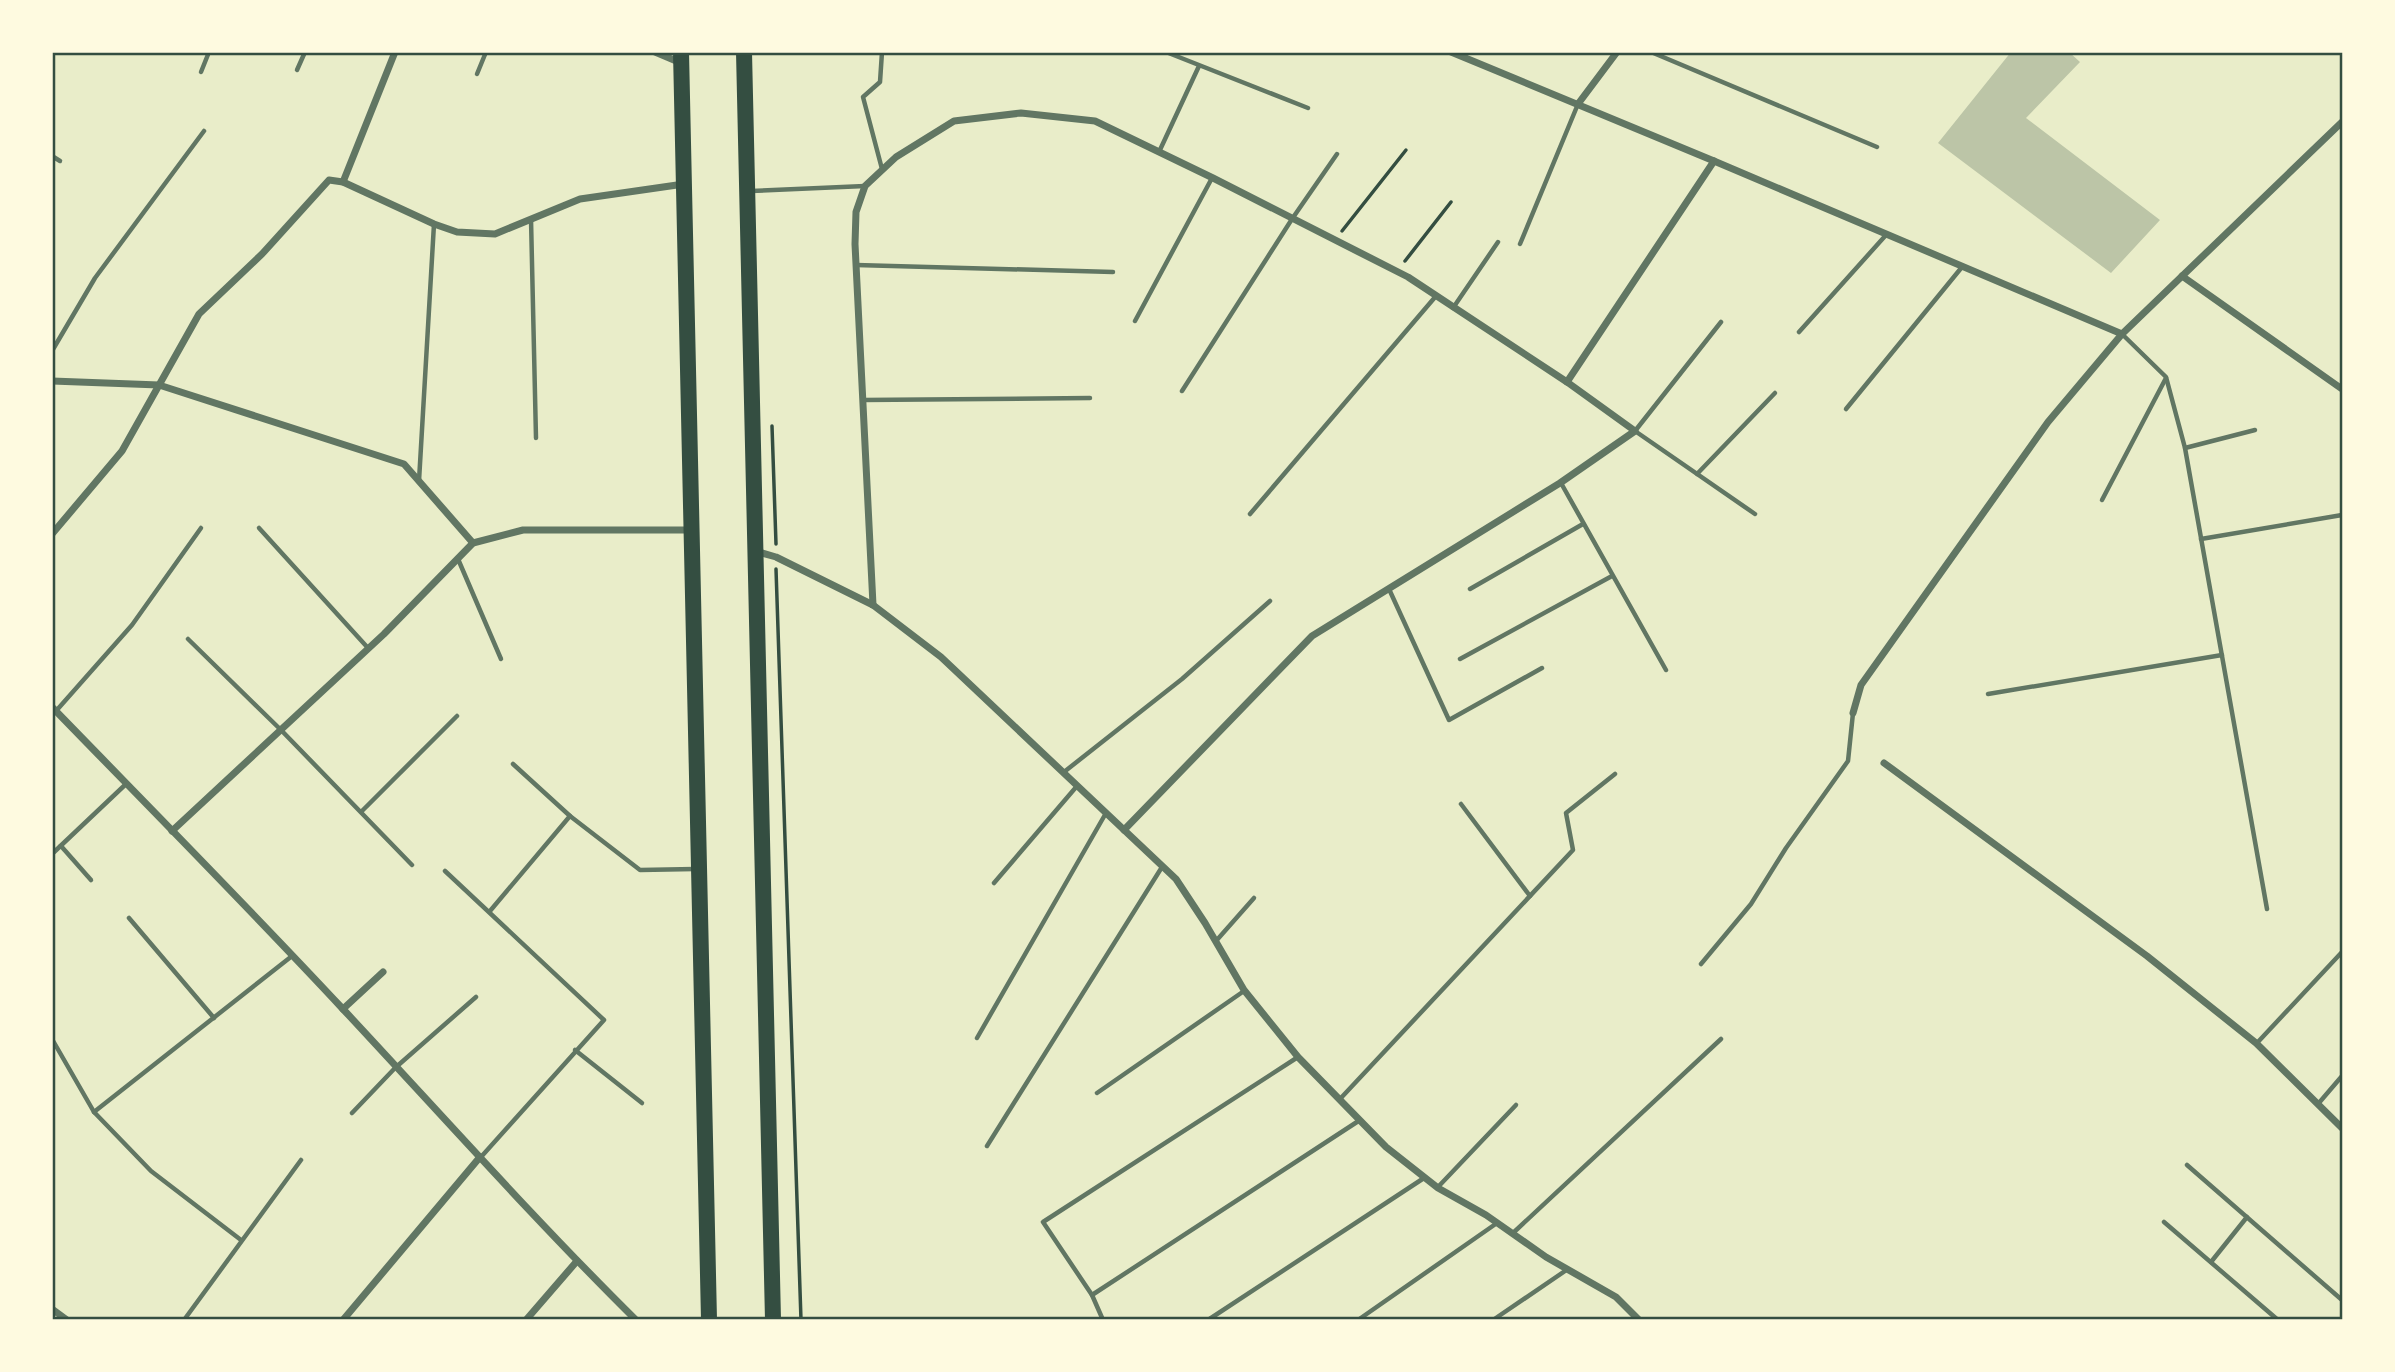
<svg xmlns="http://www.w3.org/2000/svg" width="2395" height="1372" font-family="Helvetica,sans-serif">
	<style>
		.building { fill: #bcc5a7 }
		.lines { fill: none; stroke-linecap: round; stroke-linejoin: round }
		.path { stroke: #344e41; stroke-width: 3.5 }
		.service { stroke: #617663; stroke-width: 4.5 }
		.minor { stroke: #617663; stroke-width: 7 }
		.trunk { stroke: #344e41; stroke-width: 16 }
		.neatline { fill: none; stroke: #344e41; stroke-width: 2.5 }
	</style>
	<rect width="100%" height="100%" fill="#e9edc9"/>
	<!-- building -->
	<path class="building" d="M2011,52H2069L2080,62L2026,118L2160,220L2111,273L1938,143Z"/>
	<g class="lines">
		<!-- path -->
		<g class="path">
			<path d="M1342,231L1406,150"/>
			<path d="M1405,261L1451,202"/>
			<path d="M772,426L776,544"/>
			<path d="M776,569L801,1320"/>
		</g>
		<!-- service -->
		<g class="service">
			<path d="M1166,52L1308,108"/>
			<path d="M1651,52L1877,147"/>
			<path d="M297,70L305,52"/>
			<path d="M201,72L209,52"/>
			<path d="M477,74L486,52"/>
			<path d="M1159,152L1199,66"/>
			<path d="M52,156L60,161"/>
			<path d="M882,169L863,97L880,82L882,52"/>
			<path d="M751,191L865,186"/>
			<path d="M531,219L536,438"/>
			<path d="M1520,244L1578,104"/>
			<path d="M856,265L1113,272"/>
			<path d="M1453,308L1498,242"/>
			<path d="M1135,321L1212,178"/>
			<path d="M1721,322L1635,431L1755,514"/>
			<path d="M1799,332L1886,235"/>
			<path d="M2123,335L2166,377L2185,448L2267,909"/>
			<path d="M52,351L95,278L204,131"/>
			<path d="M1182,391L1292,219L1337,154"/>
			<path d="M863,400L1090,398"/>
			<path d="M1846,409L1962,267"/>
			<path d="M2185,448L2255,430"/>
			<path d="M1697,474L1775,393"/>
			<path d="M419,481L434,224"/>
			<path d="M1561,483L1666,670"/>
			<path d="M2102,500L2166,378"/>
			<path d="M1250,514L1436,296"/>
			<path d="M259,528L368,648"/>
			<path d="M2201,539L2342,515"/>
			<path d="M458,559L501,659"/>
			<path d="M1389,589L1449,720L1542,668"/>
			<path d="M1470,589L1583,524"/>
			<path d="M188,639L281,730L412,865"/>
			<path d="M1460,659L1612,576"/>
			<path d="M1988,694L2222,655"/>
			<path d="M56,711L132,625L201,528"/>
			<path d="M513,764L570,816L640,870L695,869"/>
			<path d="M1064,772L1182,679L1270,601"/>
			<path d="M1461,804L1530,896"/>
			<path d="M362,811L457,716"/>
			<path d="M61,846L91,880"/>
			<path d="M52,854L126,784"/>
			<path d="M445,871L604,1020L481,1157"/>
			<path d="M994,883L1077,786"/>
			<path d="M490,911L570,816"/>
			<path d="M129,918L214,1018"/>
			<path d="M1216,941L1254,898"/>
			<path d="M1701,964L1751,904L1786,848L1848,761L1853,713"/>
			<path d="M977,1038L1106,813"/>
			<path d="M52,1039L94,1112L151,1171L241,1240"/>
			<path d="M2257,1043L2342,952"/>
			<path d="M575,1050L642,1103"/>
			<path d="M1097,1093L1244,991"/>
			<path d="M1340,1099L1573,850L1566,813L1615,774"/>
			<path d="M2318,1104L2342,1076"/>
			<path d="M94,1112L292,956"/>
			<path d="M352,1113L395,1068L476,997"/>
			<path d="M987,1146L1162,867"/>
			<path d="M2187,1165L2342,1300"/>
			<path d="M1438,1187L1516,1105"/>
			<path d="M2164,1222L2278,1320"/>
			<path d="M1513,1233L1721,1039"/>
			<path d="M2211,1262L2247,1217"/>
			<path d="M1092,1295L1360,1120"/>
			<path d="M184,1320L301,1160"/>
			<path d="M1103,1320L1092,1295L1043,1222L1298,1057"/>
			<path d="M1208,1320L1424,1178"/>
			<path d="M1358,1320L1497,1223"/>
			<path d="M1493,1320L1568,1269"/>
		</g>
		<!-- minor -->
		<g class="minor">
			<path d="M655,52L681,63"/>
			<path d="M1451,52L1714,161L2122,334"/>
			<path d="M1578,104L1617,52"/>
			<path d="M343,182L395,52"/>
			<path d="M2182,276L2342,389"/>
			<path d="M52,381L159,385L404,464L473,543"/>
			<path d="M1567,382L1714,161"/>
			<path d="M52,534L122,451L199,314L262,254L329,180L343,182L434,224L457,232L495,234L580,199L684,184"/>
			<path d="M755,551L776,557L873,605L941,657L1176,879L1205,923L1244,990L1298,1057L1386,1147L1438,1188L1486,1215L1546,1257L1616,1297L1639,1320"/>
			<path d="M873,605L855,244L856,212L865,186L896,157L954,121L1021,113L1095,121L1213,178L1408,277L1567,382L1635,431L1560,483L1312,636L1124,830"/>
			<path d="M52,707C149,807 247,906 342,1008C439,1112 534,1219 636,1320"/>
			<path d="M1853,713L1861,685L2048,422L2122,334L2342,122"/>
			<path d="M1884,763L2147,956L2256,1043L2342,1128"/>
			<path d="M172,831L384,634L473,543L523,530H691"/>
			<path d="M343,1009L383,972"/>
			<path d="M52,1309L67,1320"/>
			<path d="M343,1320L480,1157"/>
			<path d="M526,1320L577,1261"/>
		</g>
		<!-- trunk -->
		<g class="trunk">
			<path d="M681,52L709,1320"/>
			<path d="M744,52L773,1320"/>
		</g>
	</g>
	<!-- border -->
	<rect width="2395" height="1372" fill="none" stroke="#fefae0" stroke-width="108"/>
	<rect x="54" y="54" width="2287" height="1264" class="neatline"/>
</svg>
